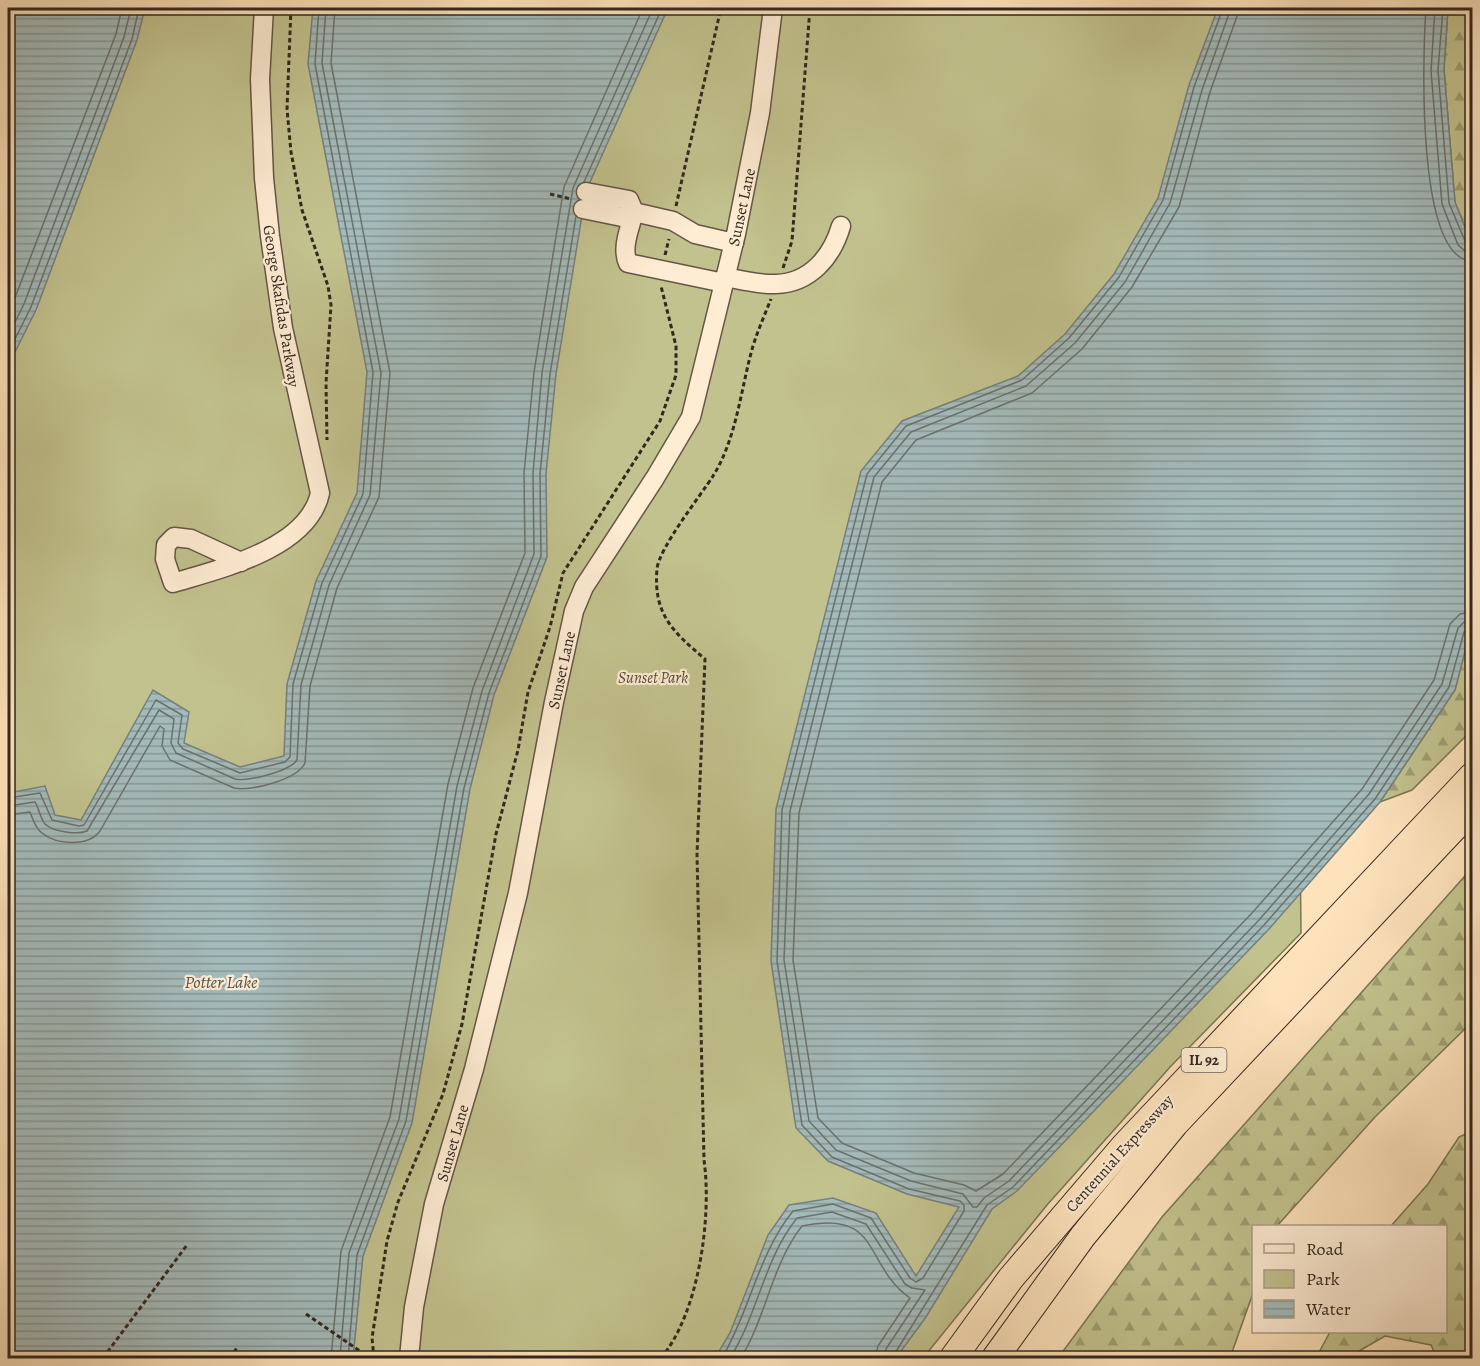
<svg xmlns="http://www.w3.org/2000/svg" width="1480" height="1366" font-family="Alegreya,serif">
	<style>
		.forest { fill: url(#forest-firs); stroke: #7a7556; stroke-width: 1.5 }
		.park { fill: #c2c28e; stroke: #7a7556; stroke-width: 1.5 }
		.water { fill: url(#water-rules); stroke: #76807d; stroke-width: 1.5 }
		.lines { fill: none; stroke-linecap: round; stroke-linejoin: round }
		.shore { stroke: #6b726d; stroke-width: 1.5 }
		.minor-casing { stroke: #655646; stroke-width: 21 }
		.highway-casing { stroke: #32281f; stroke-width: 28 }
		.path { stroke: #32281f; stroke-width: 3; stroke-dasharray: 4.5 3; stroke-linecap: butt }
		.minor { stroke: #feecd3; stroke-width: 18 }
		.highway { stroke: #fde2bb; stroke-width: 26 }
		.labels { text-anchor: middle; stroke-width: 4.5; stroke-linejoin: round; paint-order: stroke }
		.shield { fill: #feecd3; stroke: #6f6355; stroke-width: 1.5 }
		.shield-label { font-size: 15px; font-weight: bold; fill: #32281f }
		.street-label { font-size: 16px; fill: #32281f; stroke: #feecd3 }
		.park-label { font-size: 16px; font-style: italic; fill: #564e3b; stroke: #feecd3 }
		.water-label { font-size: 18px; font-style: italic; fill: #54544e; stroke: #feecd3 }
	</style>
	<defs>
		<pattern id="forest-firs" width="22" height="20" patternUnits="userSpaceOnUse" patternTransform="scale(1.5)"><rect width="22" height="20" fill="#c2c28e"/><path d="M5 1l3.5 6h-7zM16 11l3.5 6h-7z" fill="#9e9e73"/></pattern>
		<pattern id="water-rules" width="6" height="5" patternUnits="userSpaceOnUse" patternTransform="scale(1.5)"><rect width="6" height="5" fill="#a4bbbb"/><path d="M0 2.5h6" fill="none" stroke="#869897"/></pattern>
	</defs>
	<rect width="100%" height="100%" fill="#fde2bb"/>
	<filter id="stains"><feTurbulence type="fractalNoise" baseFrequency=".00333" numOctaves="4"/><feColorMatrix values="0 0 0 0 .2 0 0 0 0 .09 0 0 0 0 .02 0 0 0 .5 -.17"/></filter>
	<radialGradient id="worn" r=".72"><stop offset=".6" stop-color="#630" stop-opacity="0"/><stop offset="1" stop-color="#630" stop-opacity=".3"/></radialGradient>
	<!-- forest -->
	<g class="forest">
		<path d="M1448,8H1472V245L1455,203L1444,70Z"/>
		<path d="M1472,624V730L1412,790L1380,802L1455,690Z"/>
		<path d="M1472,868V1022L1375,1117L1277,1226H1254L1253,1293L1230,1358H1058L1162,1217Z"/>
		<path d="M1472,1131V1358H1437L1431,1345L1385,1336L1347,1358H1316L1330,1332H1446V1226H1391L1428,1184L1459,1137Z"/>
	</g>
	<!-- park -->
	<path class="park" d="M13,8H1438L1295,330L1301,933L1171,1066L1047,1205L923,1358H8V20Z"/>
	<!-- water -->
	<g class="water">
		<path d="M8,8H145L137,40L36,310L8,366Z"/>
		<path d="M313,8H668L586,191L556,374L546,474L547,557L494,695L470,789L412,1123L363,1256L353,1358H8V793L45,786L55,815L81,820L153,690L189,712L184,743L240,767L284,756L287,684L316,581L357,493L367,372L308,64Z"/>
		<path d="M1218,8H1448L1444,70L1455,202L1472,245V624L1455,690L1380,802L1269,929L1017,1191L992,1209L926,1317L896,1358H715L730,1333L768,1235L789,1205L833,1198L876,1213L916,1276L959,1207L907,1194L828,1161L796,1128L771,961L776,809L861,471L902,421L1018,376L1065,334L1114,274L1158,198L1189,85Z"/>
	</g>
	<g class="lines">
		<!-- shore -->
		<g class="shore">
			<path d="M1231,8L1202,90L1170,203L1125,282L1075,343L1026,386L911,432L874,477L790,811L784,960L809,1121L836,1150L911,1181L963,1194L973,1207H977L984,1198L1009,1181L1259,920L1369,794L1442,684L1458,628L1464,622L1472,621"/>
			<path d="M1240,8L1210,92L1179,207L1132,287L1082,349L1032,393L916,440L882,482L799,813L793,960L818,1118L842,1143L914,1173L964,1185L976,1191L1003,1174L1252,913L1362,789L1434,680L1450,624L1460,614L1472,612"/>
			<path d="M1426,8C1423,50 1415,259 1472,261"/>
			<path d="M1435,8L1431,71L1442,204L1458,245L1465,251L1472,252"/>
			<path d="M1443,8L1438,70L1449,203L1465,241L1472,245"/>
			<path d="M584,182L662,8"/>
			<path d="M8,316L116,34L122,8"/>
			<path d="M8,336L24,304L124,37L131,8"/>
			<path d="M8,353L31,307L132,39L139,8"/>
			<path d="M8,798L40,793L52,820L79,826L84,825L156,700L182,715L178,743L183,749L240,773L285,762L290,757L293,684L322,583L363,494L373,372L315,64L319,8"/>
			<path d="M8,806L35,802C39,808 40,818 45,824C53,832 78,835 87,831L159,710L174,719L171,743L176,753L235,779C248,782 290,771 297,760L301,685L329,585L370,495L381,373L322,63L326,8"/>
			<path d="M8,815L30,812C33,819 35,828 42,833C57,845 88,847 100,831L160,726L164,729L162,746L170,760L234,788C252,791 297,780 305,763L310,686L337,588L379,497L390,373L331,63L335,8"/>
			<path d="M331,1358L341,1251L390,1117L448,784L473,688L525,553L524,473L534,372L564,187L643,8"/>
			<path d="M340,1358L349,1253L399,1119L457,786L482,691L534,554L533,473L542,373L573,188L653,8"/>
			<path d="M348,1358L357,1255L406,1121L464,788L489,693L541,556L540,474L550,374L576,216"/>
			<path d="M722,1358C750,1311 758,1254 793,1211L833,1204L871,1218L910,1278L916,1282L923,1278L964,1211V1205L960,1201L909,1189L832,1157L802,1125L777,961L782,810L867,474L906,426L1022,380L1069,338L1119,277L1163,200L1194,87L1223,8"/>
			<path d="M730,1358C758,1314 764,1259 797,1218L832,1212L866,1224L905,1284L912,1288L925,1290L886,1349L884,1358"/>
			<path d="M741,1358C766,1317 772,1264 802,1226C882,1209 863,1265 910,1298L878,1346L875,1358"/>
			<path d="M892,1358L987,1205L1013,1187L1264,925L1375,799L1449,687L1464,632L1472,628"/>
		</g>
		<defs>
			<g id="minor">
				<path d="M583,209L622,217L634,212L629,200L586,192"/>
				<path d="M725,277C741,280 760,285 776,284C810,283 832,257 841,226"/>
				<path d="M724,283L628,263C621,248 630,228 634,212L673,221L695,234L734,243"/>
				<path d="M241,562L191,539L174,537L166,545L165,559L173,583C219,569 308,549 320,493L283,328L270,236L264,178L260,79L264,8"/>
				<path d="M409,1358L414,1307L434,1204L474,1069L518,893L554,702L574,611L584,587L655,478L691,417L736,234L760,113L773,8"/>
			</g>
			<g id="highway">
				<path d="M953,1358L1011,1278L1124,1146L1472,776"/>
				<path d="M995,1358L1083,1236L1175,1124L1472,809"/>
			</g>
		</defs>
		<!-- minor casing -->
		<use href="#minor" class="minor-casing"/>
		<!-- highway casing -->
		<use href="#highway" class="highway-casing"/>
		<!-- path -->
		<g class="path">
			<path d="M291,8L287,109L291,152L302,210L328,286L331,305L326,383L327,440"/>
			<path d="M550,194L571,199"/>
			<path d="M676,206L721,8"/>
			<path d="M665,255L669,239"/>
			<path d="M783,268L792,241L810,8"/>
			<path d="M306,1314L370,1358"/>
			<path d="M103,1358L187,1245"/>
			<path d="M229,1358L237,1348"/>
			<path d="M374,1358L372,1338L387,1241L398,1202L443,1094L462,1024L496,834L518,750L528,692L550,627L563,573L660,421L676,375V346L661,286"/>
			<path d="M661,1358C699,1313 712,1217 704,1160L697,854L705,659C673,632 653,614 657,569C659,548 701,495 713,476C737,438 741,387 753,346C758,330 765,314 771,299"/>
		</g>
		<!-- minor -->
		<use href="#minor" class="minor"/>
		<!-- highway -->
		<use href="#highway" class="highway"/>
	</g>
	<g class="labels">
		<!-- shield labels -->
		<rect class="shield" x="1181.5" y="1048" width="45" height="24" rx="4.5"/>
		<g class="shield-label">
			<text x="1204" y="1065">IL 92</text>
		</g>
		<!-- street labels -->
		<g class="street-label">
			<text transform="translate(741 207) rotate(-78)" y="6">Sunset Lane</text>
			<text transform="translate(282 306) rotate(81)" y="6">George Skafidas Parkway</text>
			<text transform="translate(561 670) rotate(-78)" y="6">Sunset Lane</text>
			<text transform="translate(452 1143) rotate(-74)" y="6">Sunset Lane</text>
			<text transform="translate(1119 1153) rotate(-48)" y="6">Centennial Expressway</text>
		</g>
		<!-- park labels -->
		<g class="park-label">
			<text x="653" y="683">Sunset Park</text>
		</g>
		<!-- water labels -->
		<g class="water-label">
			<text x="221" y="988">Potter Lake</text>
		</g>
	</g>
	<!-- margin -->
	<rect width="1480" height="1366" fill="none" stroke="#fde2bb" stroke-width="30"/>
	<rect x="9" y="9" width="1462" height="1348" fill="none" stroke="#32281f" stroke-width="3"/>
	<rect x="15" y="15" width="1450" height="1336" fill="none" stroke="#32281f" stroke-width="1.5"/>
	<!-- legend -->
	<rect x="1252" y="1225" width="195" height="108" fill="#feecd3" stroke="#ac9e8b" stroke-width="1.5"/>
	<rect x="1264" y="1244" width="30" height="9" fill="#feecd3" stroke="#ac9e8b" stroke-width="1.5"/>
	<text x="1306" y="1255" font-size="18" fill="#32281f">Road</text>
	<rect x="1264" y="1270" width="30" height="18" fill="#c2c28e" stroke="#ac9e8b" stroke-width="1.5"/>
	<text x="1306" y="1285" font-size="18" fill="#32281f">Park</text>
	<rect x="1264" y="1300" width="30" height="18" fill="url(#water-rules)" stroke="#ac9e8b" stroke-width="1.5"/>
	<text x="1306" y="1315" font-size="18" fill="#32281f">Water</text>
	<rect width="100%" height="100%" filter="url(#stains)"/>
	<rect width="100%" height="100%" fill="url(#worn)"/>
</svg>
